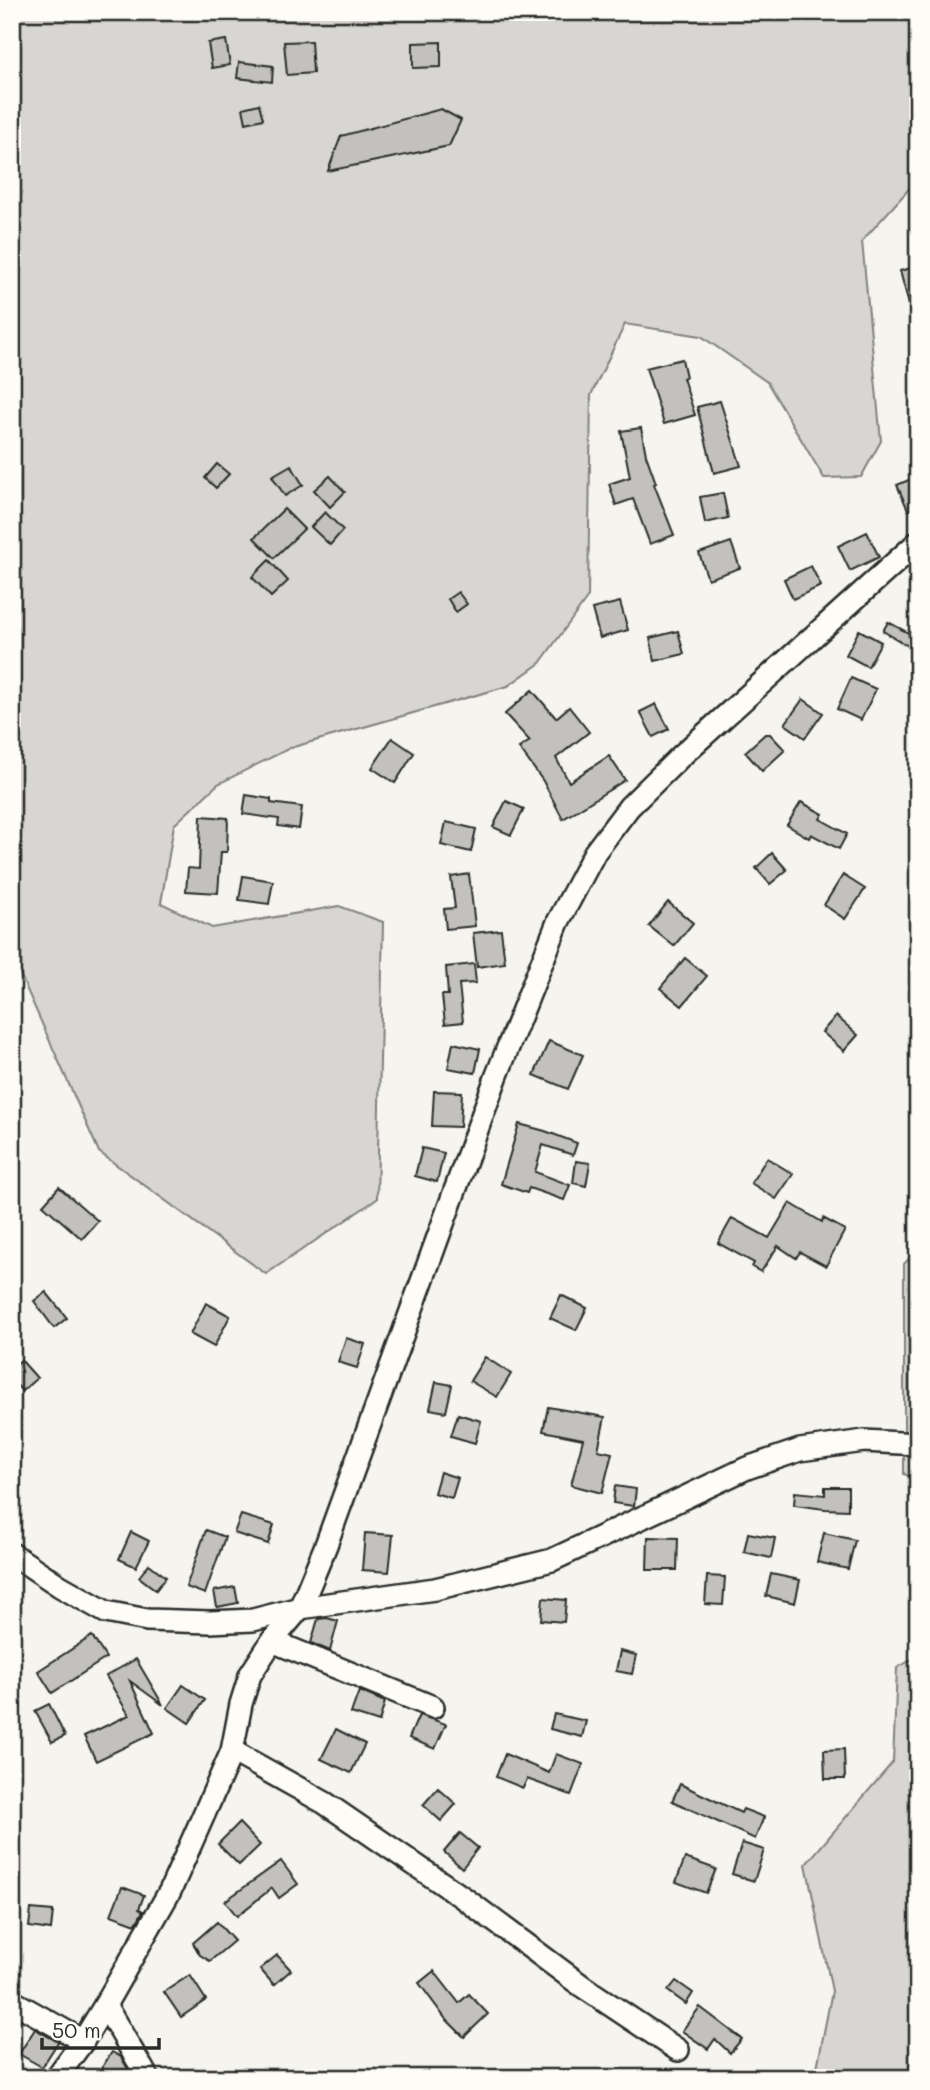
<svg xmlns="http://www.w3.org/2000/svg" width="930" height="2090" font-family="Mali,sans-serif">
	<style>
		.green { fill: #d7d6d2; stroke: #81807e; stroke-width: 2 }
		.building { fill: #c2c1be; stroke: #2b2b2b; stroke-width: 2 }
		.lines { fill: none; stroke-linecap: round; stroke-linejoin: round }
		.minor-casing { stroke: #2b2b2b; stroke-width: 26 }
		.minor { stroke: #fdfcf7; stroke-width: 21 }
	</style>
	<rect width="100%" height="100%" fill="#f5f4ef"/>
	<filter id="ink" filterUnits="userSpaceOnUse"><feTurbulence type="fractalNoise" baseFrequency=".0143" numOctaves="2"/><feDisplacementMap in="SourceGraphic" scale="14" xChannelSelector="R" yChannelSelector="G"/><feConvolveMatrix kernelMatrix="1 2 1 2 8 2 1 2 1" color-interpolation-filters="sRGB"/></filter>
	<g filter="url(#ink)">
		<!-- green -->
		<g class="green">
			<path d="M12,12H918V179L862,241L881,441L861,477L824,478L767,382L701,336L625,324L591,395L588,597L540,663L508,686L290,748L218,784L174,825L161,903L212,928L339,906L383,922L377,1199L266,1274L99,1152L12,956Z"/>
			<path d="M918,1249V1480L904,1474V1264Z"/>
			<path d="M918,1656V2078H815L832,1991L806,1864L893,1762L897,1668Z"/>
		</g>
		<!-- building -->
		<g class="building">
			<path d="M226,40L230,65L212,68L208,43Z"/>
			<path d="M311,41L313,73L287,75L284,42Z"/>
			<path d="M441,42V67L413,68V43Z"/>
			<path d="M239,62L273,66L272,82L237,78Z"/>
			<path d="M259,104L263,119L246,123L243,108Z"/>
			<path d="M441,109L461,120L449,146L328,171L341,136Z"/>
			<path d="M918,266V323H914L900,271Z"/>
			<path d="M682,359L686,377L683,378L695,415L664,424L646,368Z"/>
			<path d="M720,401L741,466L714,473L697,407Z"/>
			<path d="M641,428L646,455L656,483L654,484L674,535L650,544L633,499L616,505L609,484L630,477L621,431Z"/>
			<path d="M217,464L229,474L216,488L205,478Z"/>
			<path d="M291,465L303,485L285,496L272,476Z"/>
			<path d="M330,476L345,492L330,507L314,490Z"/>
			<path d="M918,476V506L908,510L897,485Z"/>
			<path d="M723,493L728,518L705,523L700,497Z"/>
			<path d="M284,509L304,529L274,558L254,538Z"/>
			<path d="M325,512L343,530L330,545L311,527Z"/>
			<path d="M867,532L879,557L850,571L838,546Z"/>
			<path d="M731,542L740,568L708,579L699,553Z"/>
			<path d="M269,560L288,581L271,597L252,577Z"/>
			<path d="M811,566L821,586L793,599L784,579Z"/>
			<path d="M458,592L467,604L456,612L448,599Z"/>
			<path d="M620,602L628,630L600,638L592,609Z"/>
			<path d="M888,622L918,638V652L883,631Z"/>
			<path d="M859,630L881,642L868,667L846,655Z"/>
			<path d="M678,631L684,654L655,661L650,638Z"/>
			<path d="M851,678L876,689L861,720L837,709Z"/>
			<path d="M532,690L556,718L569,707L589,732L556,758L569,782L609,756L625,780L563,819L543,781L519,748L530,741L505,714Z"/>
			<path d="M803,699L823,713L805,738L785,724Z"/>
			<path d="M656,704L669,729L653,737L640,712Z"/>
			<path d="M765,734H770L785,750L762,771L745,752Z"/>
			<path d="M392,738L414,753L395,783L372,768Z"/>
			<path d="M246,795L271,799V803L302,807L299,829L278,826L279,819L243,814Z"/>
			<path d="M506,801L524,809L511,835L493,827Z"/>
			<path d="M801,802L823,814L820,819L847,834L839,849L811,834L809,838L787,825Z"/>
			<path d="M201,816L228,818L227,852H221L218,893L186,891L188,868L199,869Z"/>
			<path d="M446,822L476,829L471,852L441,845Z"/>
			<path d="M772,853L787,870L770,884L756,868Z"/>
			<path d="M469,874L475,926L446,929L444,909L455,908L451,877Z"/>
			<path d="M843,875L865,889L845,919L824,905Z"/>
			<path d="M243,876L273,881L269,904L239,900Z"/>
			<path d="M668,902L693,923L674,946L649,926Z"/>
			<path d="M501,930L505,963L477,967L473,933Z"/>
			<path d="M685,958L707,976L682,1006L660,988Z"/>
			<path d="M474,964L476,983L459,984L463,1022L445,1024L442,995H448L446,967Z"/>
			<path d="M836,1016L858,1035L844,1051L822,1032Z"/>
			<path d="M549,1041L583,1055L568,1089L534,1075Z"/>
			<path d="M453,1043L480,1049L475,1073L448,1068Z"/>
			<path d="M434,1091L462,1092L460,1127L432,1126Z"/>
			<path d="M519,1124L545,1131L577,1143L573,1155L543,1145L535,1172L570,1185L564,1200L529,1188L527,1193L501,1184Z"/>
			<path d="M422,1148L444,1153L437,1182L415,1176Z"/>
			<path d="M767,1158L793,1174L776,1199L751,1183Z"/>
			<path d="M576,1161L590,1163L586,1186L573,1183Z"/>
			<path d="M59,1187L98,1221L82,1239L43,1205Z"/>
			<path d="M790,1203L822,1222L823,1218L845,1230L826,1266L800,1252L796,1258L778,1246L761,1272L752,1267L754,1263L718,1243L732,1218L769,1238Z"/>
			<path d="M46,1292L67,1318L54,1328L34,1301Z"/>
			<path d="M561,1295L587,1308L576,1330L550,1318Z"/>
			<path d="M206,1303L230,1316L214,1347L190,1334Z"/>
			<path d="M346,1338L365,1344L357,1368L338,1362Z"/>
			<path d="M485,1357L511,1374L497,1397L470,1381Z"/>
			<path d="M21,1360L37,1378L22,1391L12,1380V1368Z"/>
			<path d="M436,1382L452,1385L446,1412L430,1409Z"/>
			<path d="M548,1407L605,1417L598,1450L612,1453L602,1493L571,1485L583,1439L543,1431Z"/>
			<path d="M458,1414L481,1421L475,1443L451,1436Z"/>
			<path d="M440,1472L458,1478L452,1498L434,1493Z"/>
			<path d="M615,1486L636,1489L634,1506L613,1503Z"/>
			<path d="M825,1487H848V1510L825,1509L794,1505L795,1492L825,1495Z"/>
			<path d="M241,1515L274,1525L268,1544L234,1533Z"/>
			<path d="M206,1530L225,1537L205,1594L186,1587Z"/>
			<path d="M131,1532L149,1541L136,1567L119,1559Z"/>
			<path d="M365,1533L393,1535L389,1572L362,1570Z"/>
			<path d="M748,1533L775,1538L771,1558L744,1552Z"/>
			<path d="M824,1533L855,1540L848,1569L817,1562Z"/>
			<path d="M648,1537L678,1538L677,1570H647Z"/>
			<path d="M149,1564L166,1577L156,1590L139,1577Z"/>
			<path d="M771,1574L800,1580L795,1603L766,1596Z"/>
			<path d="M707,1576L725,1577L723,1605L705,1604Z"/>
			<path d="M235,1587L238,1603L217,1607L214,1591Z"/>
			<path d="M543,1598L566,1600L564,1622L541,1620Z"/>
			<path d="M327,1618L338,1621L330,1651L311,1643L318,1619Z"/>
			<path d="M92,1636L106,1658L52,1693L38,1671Z"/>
			<path d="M620,1651L636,1655L632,1674L616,1671Z"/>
			<path d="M136,1659L163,1705L130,1681L154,1733L96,1761L84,1736L129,1715L106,1676Z"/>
			<path d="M183,1685L205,1700L189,1723L167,1708Z"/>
			<path d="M359,1691L385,1702L379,1722L351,1713Z"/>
			<path d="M49,1704L65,1736L52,1742L35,1711Z"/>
			<path d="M554,1714L586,1721L582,1737L550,1729Z"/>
			<path d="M419,1715L446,1724L435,1749L409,1738Z"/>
			<path d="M336,1729L365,1744L351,1773L321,1759Z"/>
			<path d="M844,1749L845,1779H825L824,1750Z"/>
			<path d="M505,1754L549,1773L556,1754L583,1764L571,1795L527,1779L523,1788L496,1777Z"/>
			<path d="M680,1784L741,1813L743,1809L764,1817L755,1839L672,1801Z"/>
			<path d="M438,1788L456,1804L441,1821L423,1805Z"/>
			<path d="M239,1823L260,1845L239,1865L218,1844Z"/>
			<path d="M460,1833L478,1848L462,1868L444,1852Z"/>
			<path d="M742,1843L764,1850L754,1881L732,1874Z"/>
			<path d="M685,1858L716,1869L706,1893L676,1882Z"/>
			<path d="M281,1861L298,1884L279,1898L272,1888L237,1916L225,1901Z"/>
			<path d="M122,1887L144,1895L139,1909L143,1911L136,1924L111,1915Z"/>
			<path d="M31,1909L53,1911L51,1930L29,1927Z"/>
			<path d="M217,1922L234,1941L210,1961L200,1955L193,1943Z"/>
			<path d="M277,1955L291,1970L274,1985L260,1969Z"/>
			<path d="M434,1971L459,2003L469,1994L488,2014L464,2037L445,2018L419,1983Z"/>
			<path d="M190,1975L206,2000L181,2017L164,1992Z"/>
			<path d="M676,1981L693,1993L686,2004L668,1991Z"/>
			<path d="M700,2007L742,2039L730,2053L715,2039L708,2049L682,2031Z"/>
			<path d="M35,2029L58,2042L42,2067L19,2054Z"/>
			<path d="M112,2052L121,2057L131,2074L128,2078H95Z"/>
		</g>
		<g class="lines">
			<defs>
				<g id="minor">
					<path d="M12,1554L60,1586L106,1612L147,1620L210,1622L253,1620L300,1608L435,1589L552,1560L747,1468L800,1450L864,1441L918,1444"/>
					<path d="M272,1641L433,1707"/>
					<path d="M232,1751L325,1803L465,1899L582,1986L678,2050"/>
					<path d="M12,2001L83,2041"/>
					<path d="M105,2005L148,2078"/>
					<path d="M56,2078L83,2041L105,2005L170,1891L232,1751L241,1704L250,1675L272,1641L300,1608L326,1545L497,1075L558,922L595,852L629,807L681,756L918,542"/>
				</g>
			</defs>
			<!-- minor casing -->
			<use href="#minor" class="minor-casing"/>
			<!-- minor -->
			<use href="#minor" class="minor"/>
		</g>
	</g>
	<!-- margin -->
	<rect width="930" height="2090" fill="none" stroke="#fdfcf7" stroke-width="42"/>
	<rect x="21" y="21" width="888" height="2048" fill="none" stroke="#2b2b2b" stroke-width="2.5" filter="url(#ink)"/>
	<!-- scale -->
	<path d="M42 2038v10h117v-10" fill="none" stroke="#2b2b2b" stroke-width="3.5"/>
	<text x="52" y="2038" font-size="21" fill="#2b2b2b" stroke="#fdfcf7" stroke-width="5" paint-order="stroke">50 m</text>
</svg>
